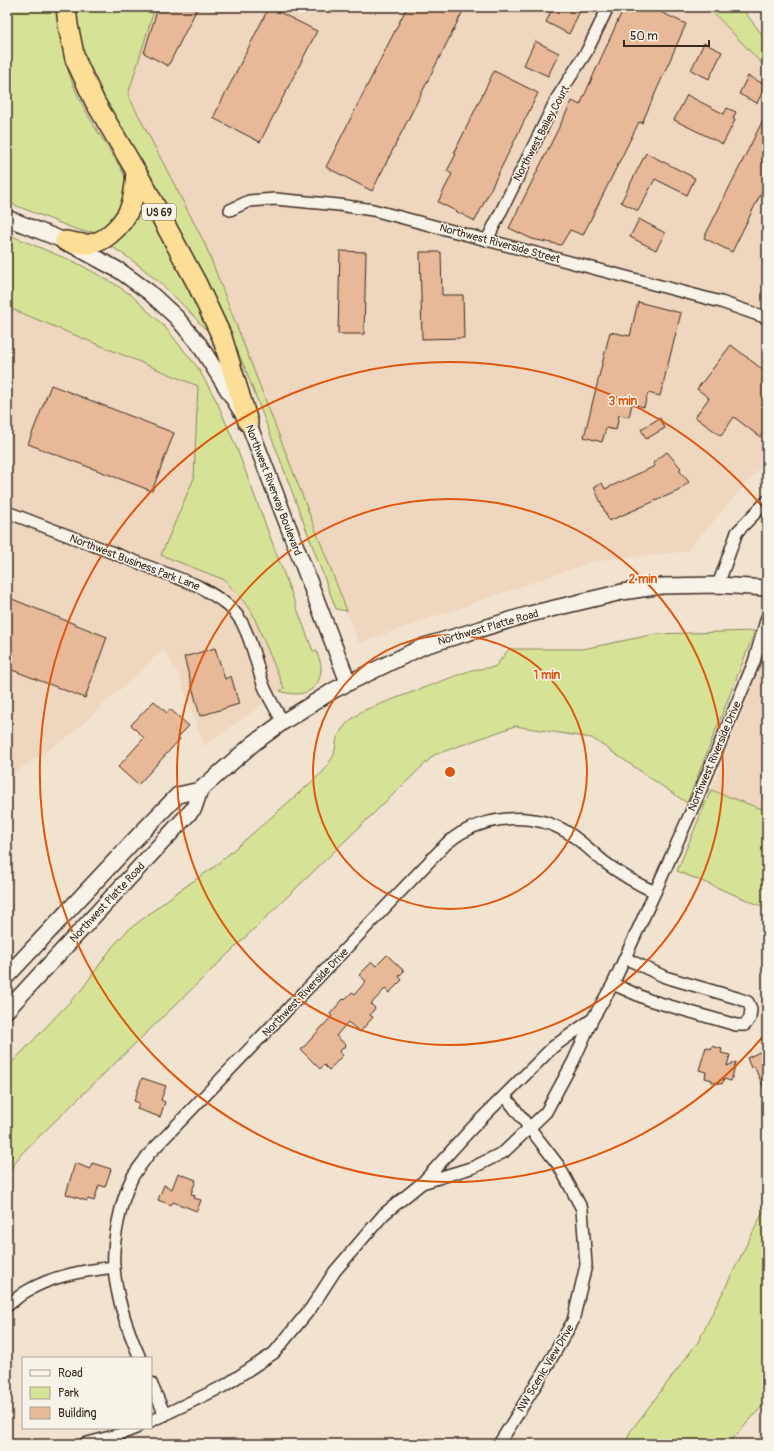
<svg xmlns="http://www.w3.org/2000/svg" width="774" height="1451" font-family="Pangolin,sans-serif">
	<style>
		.built { fill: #efd6bf }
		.green { fill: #d6e397; stroke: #88865a }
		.building { fill: #e7b998; stroke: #3b2a1e }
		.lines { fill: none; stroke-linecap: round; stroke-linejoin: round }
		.street-casing { stroke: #3b2a1e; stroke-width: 14 }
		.secondary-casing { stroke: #3b2a1e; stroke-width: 18 }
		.highway-casing { stroke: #3b2a1e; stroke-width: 22 }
		.street { stroke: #f7f3e8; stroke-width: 11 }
		.secondary { stroke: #f7f3e8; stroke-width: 15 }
		.highway { stroke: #fcde96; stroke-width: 19 }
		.ring { fill: none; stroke: #df570d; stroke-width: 2 }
		.labels { text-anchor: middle; stroke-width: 3; stroke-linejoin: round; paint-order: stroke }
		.shield { fill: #f7f3e8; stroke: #73665b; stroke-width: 1 }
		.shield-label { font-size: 10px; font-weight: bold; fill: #3b2a1e }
		.street-label { font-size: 11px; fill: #3b2a1e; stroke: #f7f3e8 }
		.centre { fill: #df570d; stroke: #f7f3e8; stroke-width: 2 }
		.ring-label { font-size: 12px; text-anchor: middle; font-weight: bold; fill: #df570d; stroke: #f7f3e8; stroke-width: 3; stroke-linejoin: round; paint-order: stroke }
	</style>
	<rect width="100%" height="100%" fill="#f2e2d0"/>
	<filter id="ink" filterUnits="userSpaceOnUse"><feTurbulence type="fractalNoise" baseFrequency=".025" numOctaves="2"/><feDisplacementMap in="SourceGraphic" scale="8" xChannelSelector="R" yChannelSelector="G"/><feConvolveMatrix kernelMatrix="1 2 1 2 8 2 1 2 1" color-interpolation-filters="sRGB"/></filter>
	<g filter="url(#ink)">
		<!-- built -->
		<g class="built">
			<path d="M155,7H708L767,69V460L687,551L594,561L359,643L205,244L128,95Z"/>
			<path d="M7,307L198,386L194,478L162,555L225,580L251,610L284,688L204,746L180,677L163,649L73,733L7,778Z"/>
			<path d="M767,651V811L711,790Z"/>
		</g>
		<!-- green -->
		<g class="green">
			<path d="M7,7H56C58,29 62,52 69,73C80,108 103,139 122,170L127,182L123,207L101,231L86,232L75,229L7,202Z"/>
			<path d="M73,7H155L128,95L205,244L347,611L336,609L281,462L244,366L223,319L84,68Z"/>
			<path d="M708,7H741L767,41V69Z"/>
			<path d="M144,200L208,328L205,329C177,297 146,267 109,245L141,202Z"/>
			<path d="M7,234L77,263L113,283L130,294L165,327L198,368L217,402L237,449L313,651L316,650C318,656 321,662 321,668C321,693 299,698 280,691L284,688L251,610L225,580L161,555L194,478L198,386L7,307Z"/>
			<path d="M755,631L687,803L592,738L515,726L434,755L22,1153L7,1175V1068L82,989L113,946L127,931L176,893L214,867L323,772L329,763L334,755L337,738L341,731L347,723L362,711L455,676L472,670L495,667L509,649H583L656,634Z"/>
			<path d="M711,790L767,811V910L764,907L677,871Z"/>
			<path d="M767,1204V1401L728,1444H625L630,1432L698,1342Z"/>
		</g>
		<!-- building -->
		<g class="building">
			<path d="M158,7H198L168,66L144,53Z"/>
			<path d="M269,7L317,31L260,142L213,118Z"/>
			<path d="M407,7H465L372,191L326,167Z"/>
			<path d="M553,7H582L569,34L546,22Z"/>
			<path d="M624,7H650L686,24L642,123L639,122L583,235L570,230L561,245L532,239L509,228L572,101L580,105Z"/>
			<path d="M535,41L559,53L548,76L524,65Z"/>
			<path d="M704,43L722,52L709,79L691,70Z"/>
			<path d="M494,71L538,93L475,221L438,202L452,174L447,171L456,154L454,153Z"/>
			<path d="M748,76L766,85L757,103L739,94Z"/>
			<path d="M687,95L724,114L727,108L736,112L733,119L735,120L723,144L674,120Z"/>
			<path d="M767,112V181L732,252L704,238Z"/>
			<path d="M646,153L695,178L687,195L655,179L638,211L621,202Z"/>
			<path d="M639,219L665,233L656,250L630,237Z"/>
			<path d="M340,251L366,252L364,334H338Z"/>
			<path d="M420,252H441L442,295H463L464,338L422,339Z"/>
			<path d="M638,302L681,313L660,396L648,393L644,407L632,404L629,417L619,415L616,430L606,428L602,442L584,437L610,332L630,336Z"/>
			<path d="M731,345L767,373V428L760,437L734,417L721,436L695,417L709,398L697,389Z"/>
			<path d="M51,385L174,433L152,491L28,444Z"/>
			<path d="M660,418L665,428L646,439L641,429Z"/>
			<path d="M667,452L681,468L679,470L689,482L678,491L609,521L594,487L602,483L605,489L655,466L653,463Z"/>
			<path d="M7,597L107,637L85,698L7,668Z"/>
			<path d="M215,648L225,679L231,676L239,704L200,716L184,657Z"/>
			<path d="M154,701L167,713L170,709L189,726L178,737L180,739L138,785L118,767L144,738L131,725Z"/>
			<path d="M387,955L404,971L399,976L402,980L389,993L385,989L371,1004L375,1008L370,1015L373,1017L360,1032L348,1022L336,1036L346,1045L339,1052L343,1055L329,1070L324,1065L320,1069L301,1050L332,1016L330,1014L343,999L344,1000L352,992L355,994L366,981L359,975L372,962L376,966Z"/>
			<path d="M712,1046L722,1049L721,1053L730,1055L727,1066L736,1062L731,1081L724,1079L722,1084L712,1082V1080L705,1078L706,1072L699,1070L706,1047L711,1049Z"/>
			<path d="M764,1050L767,1056V1095L754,1066L751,1068L747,1058Z"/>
			<path d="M142,1078L166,1086L161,1100L165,1102L160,1117L137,1109L139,1103L134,1101Z"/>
			<path d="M75,1163L90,1169L92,1163L111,1169L105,1187L99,1185L94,1201L88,1199L87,1201L66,1194Z"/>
			<path d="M178,1173L196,1180L191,1194L195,1195L194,1198L201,1200L197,1211L173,1202L171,1205L158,1200L164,1185L172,1189Z"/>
		</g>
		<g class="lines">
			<defs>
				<g id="street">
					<path d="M230,210L249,201L275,199L339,205L373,210L721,302L767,318"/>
					<path d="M487,240L557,98L587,51L608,7"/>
					<path d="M7,512L196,585C212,594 231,604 241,621C252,640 256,663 263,684C268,697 276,710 283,722"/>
					<path d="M718,585L737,532L767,501"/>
					<path d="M613,984L649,1000L736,1025H745L750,1018L751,1009L748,1002L737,998L665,977L625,958"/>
					<path d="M422,1183L474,1167L504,1152L546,1112L574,1060L592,1020L613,984L655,892L699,794L754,662L767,617"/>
					<path d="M7,1306C14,1301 20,1295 27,1291C54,1275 83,1271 114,1267"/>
					<path d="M140,1358C128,1331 116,1297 114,1267C112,1242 121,1200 132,1178C136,1170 143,1163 148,1155L446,844C451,840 456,836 461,833C493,815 535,813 567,832C580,840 591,851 603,861C620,874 637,884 655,892"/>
					<path d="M151,1383L165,1415"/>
					<path d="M151,1421L224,1386L274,1353L311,1308L335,1271L384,1214L422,1183L472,1128L553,1047L591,1020"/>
					<path d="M84,1444L121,1434L136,1428"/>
					<path d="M499,1444L540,1378L573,1321L586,1265L582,1209L559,1166L505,1096"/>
				</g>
				<g id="secondary">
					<path d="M7,218L65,241L120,271L149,292L176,317L199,344L248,422L348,682"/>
					<path d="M7,976L140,834L178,795L200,790L254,743L283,722L334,690L424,646L530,614L622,592L662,586L718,585L767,588"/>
					<path d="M7,1010L194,808L200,790"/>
				</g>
				<g id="highway">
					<path d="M66,7L68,25L75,59L95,102L144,185L197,284L222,337L248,422"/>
					<path d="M65,241C73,242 82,245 90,244C97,243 104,239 109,235C132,216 134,200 136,172"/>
				</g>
			</defs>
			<!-- street casing -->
			<use href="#street" class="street-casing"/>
			<!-- secondary casing -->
			<use href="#secondary" class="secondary-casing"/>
			<!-- highway casing -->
			<use href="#highway" class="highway-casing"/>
			<!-- street -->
			<use href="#street" class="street"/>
			<!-- secondary -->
			<use href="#secondary" class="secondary"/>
			<!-- highway -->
			<use href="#highway" class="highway"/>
		</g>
	</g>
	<!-- distance rings -->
	<g class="ring">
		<circle cx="450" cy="772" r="137"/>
		<circle cx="450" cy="772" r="273"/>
		<path d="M766 1033A410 410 0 1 1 766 511"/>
	</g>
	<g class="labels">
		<!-- shield labels -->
		<rect class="shield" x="142" y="204" width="34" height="16" rx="3"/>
		<g class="shield-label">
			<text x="159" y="216">US 69</text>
		</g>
		<!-- street labels -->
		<g class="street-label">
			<text transform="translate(541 133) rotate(-62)" y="4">Northwest Bailey Court</text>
			<text transform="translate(500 243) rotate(15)" y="4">Northwest Riverside Street</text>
			<text transform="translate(274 490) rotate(69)" y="4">Northwest Riverway Boulevard</text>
			<text transform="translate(135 562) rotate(21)" y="4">Northwest Business Park Lane</text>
			<text transform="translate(488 627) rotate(-16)" y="4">Northwest Platte Road</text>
			<text transform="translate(714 756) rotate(-67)" y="4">Northwest Riverside Drive</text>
			<text transform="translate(107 902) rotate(-47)" y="4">Northwest Platte Road</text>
			<text transform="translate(305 992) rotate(-46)" y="4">Northwest Riverside Drive</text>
			<text transform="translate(545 1368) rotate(-59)" y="4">NW Scenic View Drive</text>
		</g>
	</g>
	<circle cx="450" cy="772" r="6" class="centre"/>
	<g class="ring-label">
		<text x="623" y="405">3 min</text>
		<text x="643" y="583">2 min</text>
		<text x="547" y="679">1 min</text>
	</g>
	<!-- margin -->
	<rect width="774" height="1451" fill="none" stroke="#f7f3e8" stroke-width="24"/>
	<rect x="12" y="12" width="750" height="1427" fill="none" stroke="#3b2a1e" stroke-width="1.5" filter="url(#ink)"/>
	<!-- legend -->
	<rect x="22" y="1357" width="130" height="72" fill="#f7f3e8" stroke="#aca397"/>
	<rect x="30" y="1370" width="20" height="6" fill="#f7f3e8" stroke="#aca397"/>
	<text x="58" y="1377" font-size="12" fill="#3b2a1e">Road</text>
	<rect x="30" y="1387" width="20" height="12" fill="#d6e397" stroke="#aca397"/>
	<text x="58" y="1397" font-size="12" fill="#3b2a1e">Park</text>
	<rect x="30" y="1407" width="20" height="12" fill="#e7b998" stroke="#aca397"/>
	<text x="58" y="1417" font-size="12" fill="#3b2a1e">Building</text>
	<!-- scale -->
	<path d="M624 40v6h85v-6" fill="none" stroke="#3b2a1e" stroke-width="2"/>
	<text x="630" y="40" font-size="12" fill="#3b2a1e" stroke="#f7f3e8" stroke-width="3" paint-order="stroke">50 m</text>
</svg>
